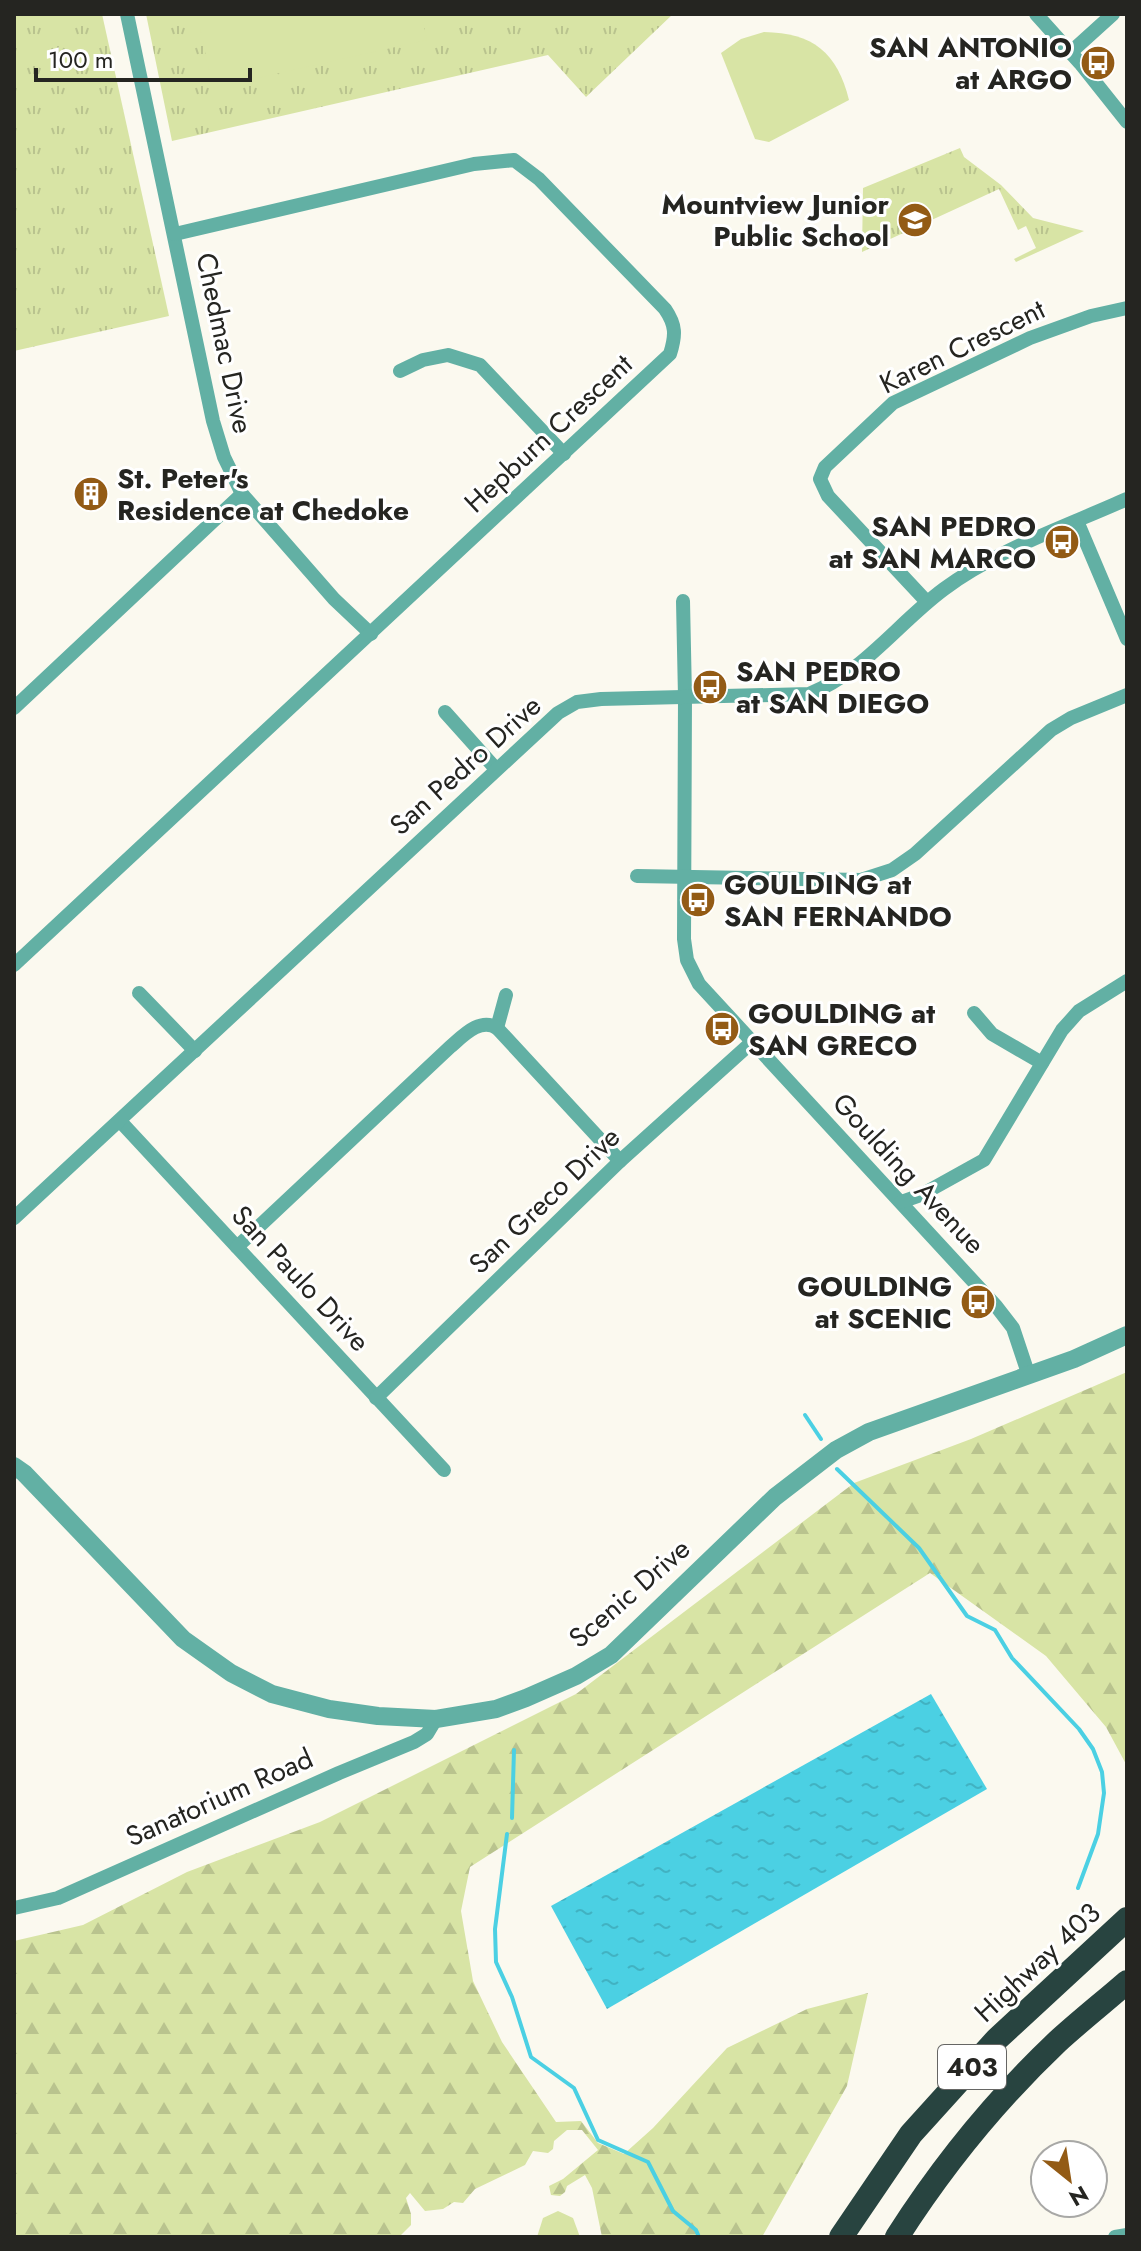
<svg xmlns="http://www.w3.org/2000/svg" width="1141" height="2251" font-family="Jost,sans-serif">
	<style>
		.grass { fill: url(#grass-tufts) }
		.forest { fill: url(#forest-firs) }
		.pitch { fill: #d8e4a5 }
		.water { fill: url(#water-ripples) }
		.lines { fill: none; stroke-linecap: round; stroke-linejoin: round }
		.stream { stroke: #4bd0e3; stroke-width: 4 }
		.minor { stroke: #62b0a4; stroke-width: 14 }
		.tertiary { stroke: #62b0a4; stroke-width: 18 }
		.motorway { stroke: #284440; stroke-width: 24 }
		.labels { text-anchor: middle; stroke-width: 6; stroke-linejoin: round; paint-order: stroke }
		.shield { fill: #fff; stroke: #666664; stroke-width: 2 }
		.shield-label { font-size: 26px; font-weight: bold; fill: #252521 }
		.poi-label { font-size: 28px; font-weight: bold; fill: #252521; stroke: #fff; text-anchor: end }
		.street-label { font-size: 28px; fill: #252521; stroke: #fff }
	</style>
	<defs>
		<pattern id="grass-tufts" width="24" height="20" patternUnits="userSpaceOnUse" patternTransform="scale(2)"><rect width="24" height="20" fill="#d8e4a5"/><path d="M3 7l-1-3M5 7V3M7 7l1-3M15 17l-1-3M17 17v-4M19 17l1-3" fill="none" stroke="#b9c38e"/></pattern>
		<pattern id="forest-firs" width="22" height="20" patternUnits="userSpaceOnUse" patternTransform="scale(2)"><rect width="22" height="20" fill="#d8e4a5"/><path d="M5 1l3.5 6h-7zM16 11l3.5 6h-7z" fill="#b9c38e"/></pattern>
		<pattern id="water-ripples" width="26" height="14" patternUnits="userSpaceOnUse" patternTransform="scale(2)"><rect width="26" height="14" fill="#4bd0e3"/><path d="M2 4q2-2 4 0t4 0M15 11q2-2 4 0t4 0" fill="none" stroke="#41b2c2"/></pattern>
	</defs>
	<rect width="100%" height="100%" fill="#fbf9ef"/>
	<!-- grass -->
	<g class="grass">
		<path d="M14,14H102L169,316L14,351Z"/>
		<path d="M146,14H673L586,97L548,55L172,141Z"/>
		<path d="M960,148L964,157L1001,185L1033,218L1084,231L1016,262L1014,259L1036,248L1026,226L1018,230L999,189L862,252L863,188Z"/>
	</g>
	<!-- forest -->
	<path class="forest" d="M1127,1372V1766L1106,1727L1046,1656L930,1573L470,1867L461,1911L473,1981L502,2042L556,2122L581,2121L598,2143L624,2154L653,2128L727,2048L807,2009L868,1993L847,2086L762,2237H602L592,2188L585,2175L567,2186L565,2192L560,2196L551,2195L549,2186L563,2179L598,2150L582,2130H567L554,2141L553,2149L548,2153L533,2151L525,2165L475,2189L463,2203L454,2202L443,2209L425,2211L410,2193L406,2198L411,2214V2225L399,2237H14V1941L83,1925L187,1872L320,1822L576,1694L854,1483L971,1439Z"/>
	<!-- pitch -->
	<g class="pitch">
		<path d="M197,14H421L427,40L213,88Z"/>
		<path d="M764,32C813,33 837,52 849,100L769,142L755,139L721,53L741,39Z"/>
		<path d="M558,2211L573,2218L580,2237H537L543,2218Z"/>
	</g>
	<!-- water -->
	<path class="water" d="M931,1694L987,1789L607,2009L551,1906Z"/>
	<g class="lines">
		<!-- stream -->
		<g class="stream">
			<path d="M805,1415L821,1439"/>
			<path d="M837,1469L919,1548L967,1616L995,1630L1012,1658L1079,1729L1093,1749L1102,1772L1104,1793L1098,1834L1078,1888"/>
			<path d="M512,1818L514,1750"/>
			<path d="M507,1834L495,1929L496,1962L512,1997L531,2057L574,2088L598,2140L648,2162L673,2211L696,2230L699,2237"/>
		</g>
		<!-- minor -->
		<g class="minor">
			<path d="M127,14L213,421L224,457L242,494L334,599L371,634"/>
			<path d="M1036,14L1080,63L1127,122"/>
			<path d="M1071,52L1113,14"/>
			<path d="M400,371L423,360L448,355L480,365L564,454"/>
			<path d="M1077,521L1127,639"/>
			<path d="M683,601L685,697L684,939L687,960L699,984L996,1306L1013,1328L1029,1376"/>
			<path d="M927,602L828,496L820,479L825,467L893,403L1030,338L1091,316L1127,308"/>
			<path d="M14,708L242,494"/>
			<path d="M445,712L496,769"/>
			<path d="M637,876L861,880L892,870L915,854L1051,730L1071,718L1127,695"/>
			<path d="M14,965L670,354C676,335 676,325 665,309L539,179L514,160L474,164L175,234"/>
			<path d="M139,993L195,1051"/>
			<path d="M974,1013L992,1034L1042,1063"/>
			<path d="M497,1028L506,995"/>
			<path d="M120,1121L444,1470"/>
			<path d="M901,1202L921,1195L984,1160L1062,1030L1079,1011L1127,981"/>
			<path d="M14,1218L558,713L577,702L601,699L809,694C863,673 898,623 944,589C996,550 1067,526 1127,499"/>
			<path d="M237,1247L450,1047C463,1036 480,1017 497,1028L620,1161"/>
			<path d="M376,1398L620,1161L751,1043"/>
			<path d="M14,1908L58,1898L339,1773L414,1742L427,1734L436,1719"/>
			<path d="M1115,2237L1127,2235"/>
		</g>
		<!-- tertiary -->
		<path class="tertiary" d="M14,1466L24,1473L183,1639L231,1673L272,1694L329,1709L378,1716L436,1719L496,1709L526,1698L576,1676L611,1655L775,1497L836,1450L869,1432L1074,1359L1127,1335"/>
		<!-- motorway -->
		<g class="motorway">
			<path d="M841,2237L911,2134L997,2039L1127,1919"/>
			<path d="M897,2237C941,2168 997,2099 1057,2042C1080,2021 1104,2002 1127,1982"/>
		</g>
	</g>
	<!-- icons -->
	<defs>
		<symbol id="bus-disc" viewBox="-11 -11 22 22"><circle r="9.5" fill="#935b15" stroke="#fff"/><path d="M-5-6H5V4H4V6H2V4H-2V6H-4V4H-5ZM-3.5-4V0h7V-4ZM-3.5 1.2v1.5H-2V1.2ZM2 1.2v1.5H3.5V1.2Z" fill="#fff"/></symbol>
		<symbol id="school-disc" viewBox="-11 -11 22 22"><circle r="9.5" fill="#935b15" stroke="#fff"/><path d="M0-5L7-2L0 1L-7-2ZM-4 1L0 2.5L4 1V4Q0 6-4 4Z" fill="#fff"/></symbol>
		<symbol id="building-disc" viewBox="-11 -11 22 22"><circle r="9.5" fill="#935b15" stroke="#fff"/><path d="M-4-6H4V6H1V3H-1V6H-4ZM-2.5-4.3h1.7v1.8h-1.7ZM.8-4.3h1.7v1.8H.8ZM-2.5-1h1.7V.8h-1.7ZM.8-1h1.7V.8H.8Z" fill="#fff"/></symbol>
	</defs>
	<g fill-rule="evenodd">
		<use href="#bus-disc" x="1078" y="43" width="40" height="40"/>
		<use href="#school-disc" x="895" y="200" width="40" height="40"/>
		<use href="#building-disc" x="71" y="474" width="40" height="40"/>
		<use href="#bus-disc" x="1042" y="522" width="40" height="40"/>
		<use href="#bus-disc" x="690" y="667" width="40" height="40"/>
		<use href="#bus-disc" x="678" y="880" width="40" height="40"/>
		<use href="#bus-disc" x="702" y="1009" width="40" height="40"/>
		<use href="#bus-disc" x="958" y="1282" width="40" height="40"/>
	</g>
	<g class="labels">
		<!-- shield labels -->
		<rect class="shield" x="938" y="2045" width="68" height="44" rx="6"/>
		<g class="shield-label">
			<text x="972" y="2076">403</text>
		</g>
		<!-- poi labels -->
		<g class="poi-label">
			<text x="1072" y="57">SAN ANTONIO<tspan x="1072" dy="32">at ARGO</tspan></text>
			<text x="889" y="214">Mountview Junior<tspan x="889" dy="32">Public School</tspan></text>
			<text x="117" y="488" text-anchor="start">St. Peter's<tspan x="117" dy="32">Residence at Chedoke</tspan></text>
			<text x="1036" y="536">SAN PEDRO<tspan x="1036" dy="32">at SAN MARCO</tspan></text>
			<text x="736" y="681" text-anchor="start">SAN PEDRO<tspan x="736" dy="32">at SAN DIEGO</tspan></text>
			<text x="724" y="894" text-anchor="start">GOULDING at<tspan x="724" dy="32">SAN FERNANDO</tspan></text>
			<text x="748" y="1023" text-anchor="start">GOULDING at<tspan x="748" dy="32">SAN GRECO</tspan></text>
			<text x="952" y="1296">GOULDING<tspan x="952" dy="32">at SCENIC</tspan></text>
		</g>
		<!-- street labels -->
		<g class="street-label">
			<text transform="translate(225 343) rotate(78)" y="10">Chedmac Drive</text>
			<text transform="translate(962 346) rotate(-26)" y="10">Karen Crescent</text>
			<text transform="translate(548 433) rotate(-43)" y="10">Hepburn Crescent</text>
			<text transform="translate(465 765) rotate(-42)" y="10">San Pedro Drive</text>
			<text transform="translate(909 1173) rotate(47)" y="10">Goulding Avenue</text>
			<text transform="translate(544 1200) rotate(-44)" y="10">San Greco Drive</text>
			<text transform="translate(301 1278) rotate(47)" y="10">San Paulo Drive</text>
			<text transform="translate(629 1593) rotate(-41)" y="10">Scenic Drive</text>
			<text transform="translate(219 1797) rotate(-24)" y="10">Sanatorium Road</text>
			<text transform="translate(1037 1962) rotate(-43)" y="10">Highway 403</text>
		</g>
	</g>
	<!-- border -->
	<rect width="1141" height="2251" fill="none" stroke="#252521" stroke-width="32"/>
	<!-- north arrow -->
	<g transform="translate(1069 2179) rotate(150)"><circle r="38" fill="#ffffff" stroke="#a8a8a6" stroke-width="2"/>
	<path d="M0-6L14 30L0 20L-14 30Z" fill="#935b15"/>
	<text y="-12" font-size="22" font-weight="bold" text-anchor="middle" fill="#252521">N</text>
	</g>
	<!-- scale -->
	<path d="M36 68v12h214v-12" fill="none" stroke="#252521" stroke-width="4"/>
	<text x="48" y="68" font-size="24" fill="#252521" stroke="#ffffff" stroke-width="6" paint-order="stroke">100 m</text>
</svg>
